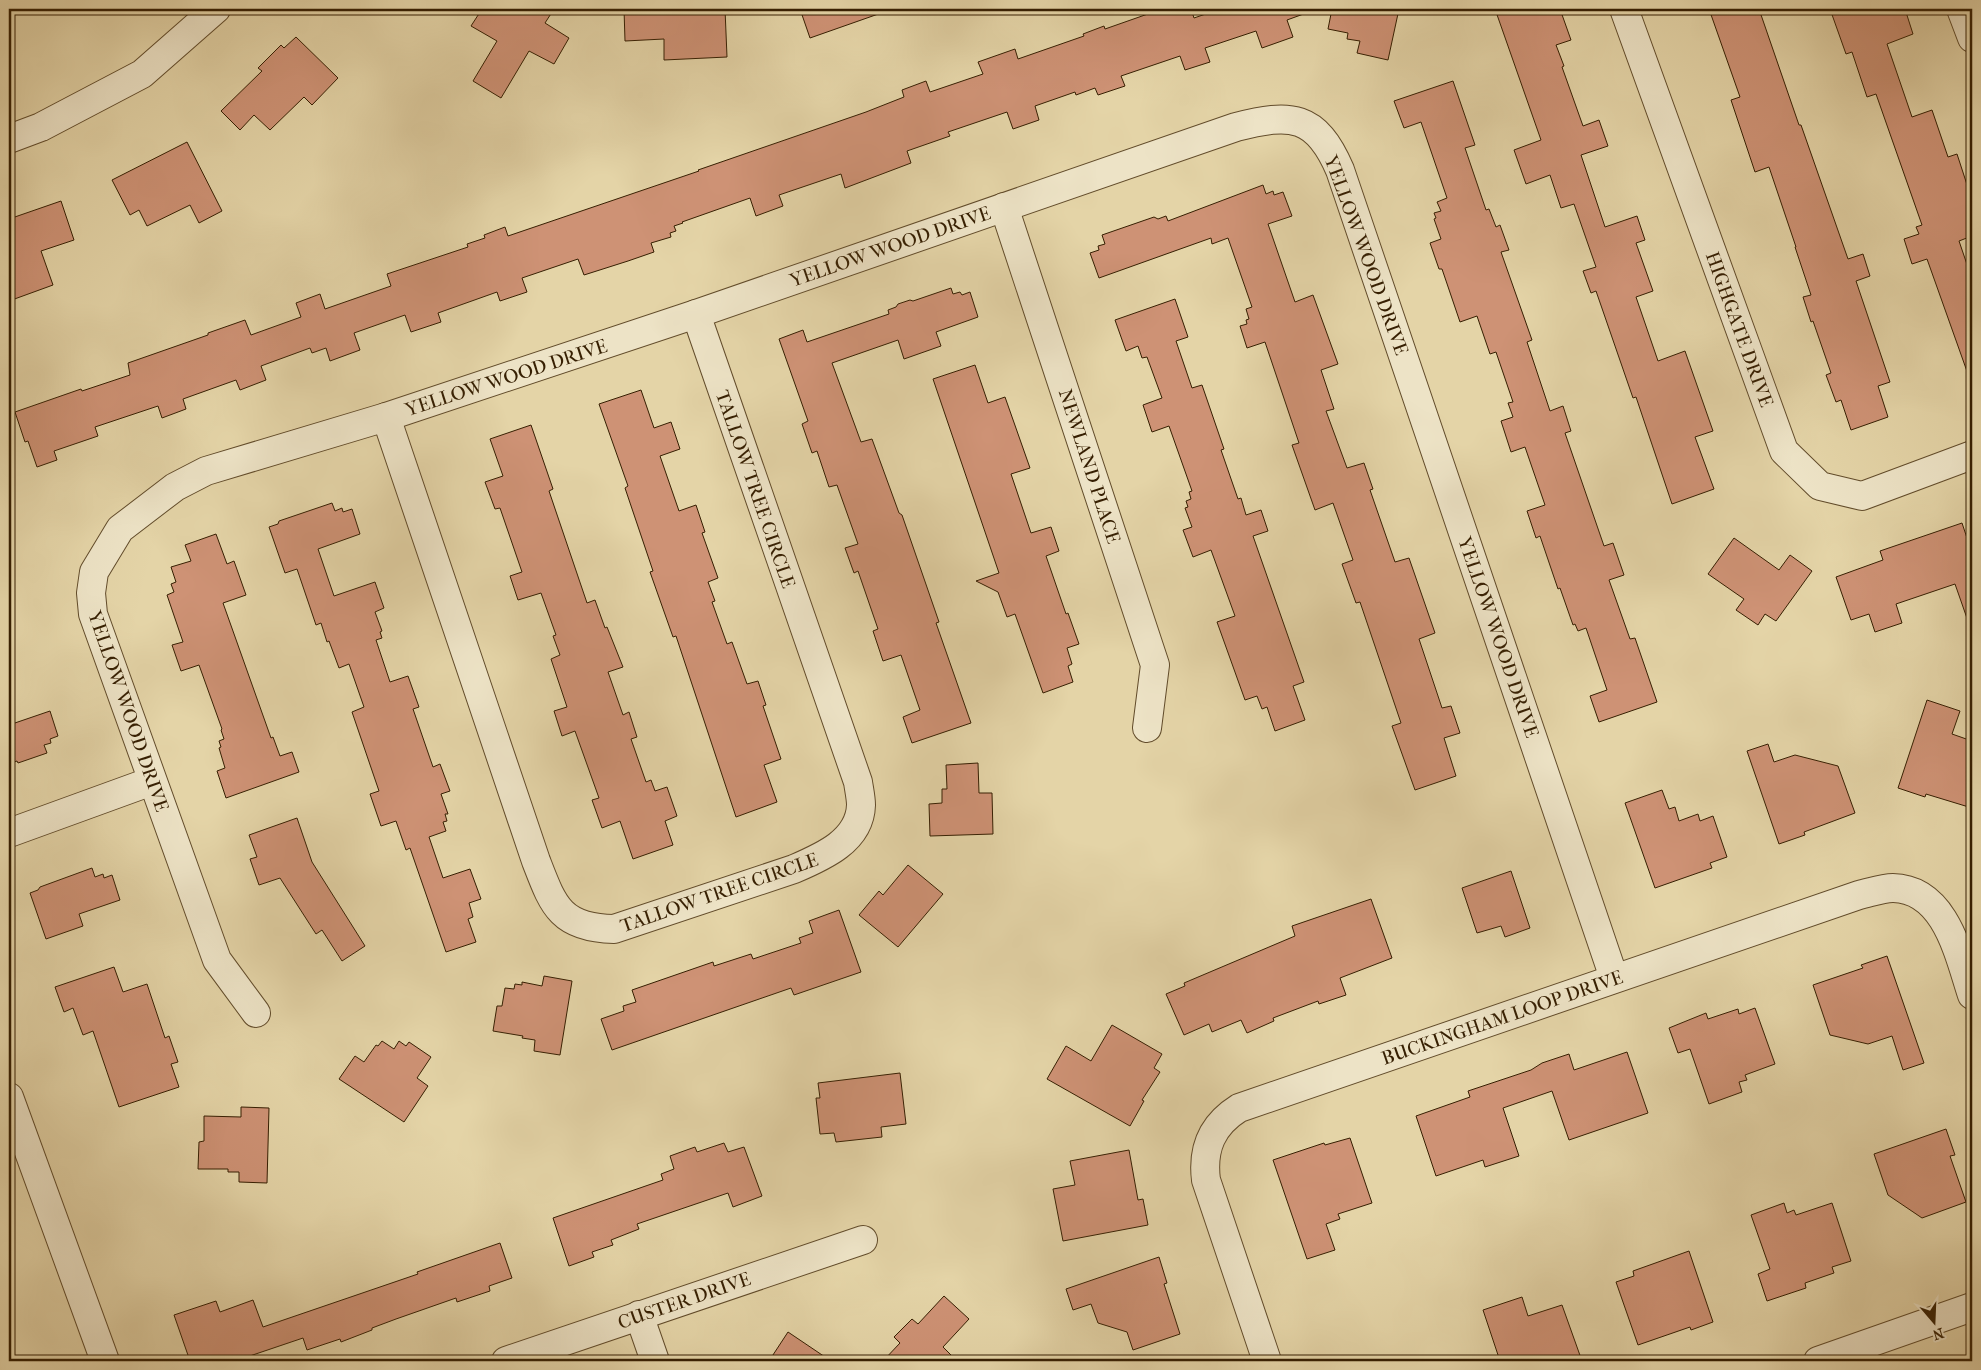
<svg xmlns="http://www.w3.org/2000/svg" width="1981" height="1370" font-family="'IM FELL French Canon',serif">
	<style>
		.building { fill: #ce9275; stroke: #361f02 }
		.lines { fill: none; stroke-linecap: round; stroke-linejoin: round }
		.minor-casing { stroke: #624c2b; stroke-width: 30 }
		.tertiary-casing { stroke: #624c2b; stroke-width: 30 }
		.minor { stroke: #ede3c6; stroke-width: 28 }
		.tertiary { stroke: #ede3c6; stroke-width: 28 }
		.labels { text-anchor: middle; stroke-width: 5; stroke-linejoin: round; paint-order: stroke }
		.street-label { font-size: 19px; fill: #361f02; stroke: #ede3c6 }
	</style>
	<rect width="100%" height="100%" fill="#e4d4a7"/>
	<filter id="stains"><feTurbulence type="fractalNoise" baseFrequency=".004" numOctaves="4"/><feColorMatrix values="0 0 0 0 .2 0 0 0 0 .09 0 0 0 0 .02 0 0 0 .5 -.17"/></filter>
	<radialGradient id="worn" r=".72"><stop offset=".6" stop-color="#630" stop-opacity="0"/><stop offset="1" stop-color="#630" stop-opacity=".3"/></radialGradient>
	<!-- building -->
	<g class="building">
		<path d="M482,9H554L545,23L569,38L554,64L529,51L501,98L473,81L497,41L471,26Z"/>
		<path d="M624,9H725L727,57L664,60V39L625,41Z"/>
		<path d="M800,9H883L884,12L810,38Z"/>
		<path d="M1162,9H1191L1194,18L1220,9H1308L1309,12L1287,20L1293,37L1262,48L1256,31L1205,48L1210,62L1185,70L1180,56L1121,76L1125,86L1098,95L1095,88L1076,95L1075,92L1035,106L1039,120L1013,129L1007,112L948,132L950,136L907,151L911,163L845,188L841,174L779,195L783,206L756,216L750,198L682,222L683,223L674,226L676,231L670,233L671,237L651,243L654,252L628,261L584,275L578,259L522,278L527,292L500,301L497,292L438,313L441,322L411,332L405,315L354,333L360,350L330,361L326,348L312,353L310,348L261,366L266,380L240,390L236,380L183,399L186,409L162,418L158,406L95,427L98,436L54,451L57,460L37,467L28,441L25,442L15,412L81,389L82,391L130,375L128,363L208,335V333L245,320L251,335L301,317L296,303L320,294L325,309L391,286L387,274L468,247L467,244L485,238L484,235L505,227L508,236L699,171L698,170L866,112L904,97L902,90L926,81L930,92L983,74L978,62L1015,49L1018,59L1084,36L1083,34L1104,26L1105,29Z"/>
		<path d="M1332,9H1399L1388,60L1357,53L1360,41L1347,39L1348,33L1328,29Z"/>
		<path d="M1495,9H1560L1571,40L1556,45L1564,66L1562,67L1583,126L1599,120L1608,146L1581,155L1605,227L1637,216L1645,240L1636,243L1653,291L1636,297L1658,361L1685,351L1713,431L1695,437L1714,489L1672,504L1636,397L1633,398L1596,291L1591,293L1583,271L1596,267L1574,204L1561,208L1550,175L1526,184L1514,150L1541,140Z"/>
		<path d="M1709,9H1759L1799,125H1801L1848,259L1863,254L1870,276L1856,281L1890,382L1878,386L1888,417L1851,430L1841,400L1836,402L1826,375L1831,373L1813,321L1811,322L1803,297L1811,295L1795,247H1796L1769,167L1755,172L1731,100L1740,97Z"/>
		<path d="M1830,9H1905L1913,34L1887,44L1912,117L1932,110L1948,157L1957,154L1972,200V236L1959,241L1972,279V376L1969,377L1927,259L1912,264L1904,239L1919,234L1916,227L1922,225L1876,94L1867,97L1852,52L1846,54Z"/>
		<path d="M296,37L338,78L312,105L304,97L270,130L254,115L240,130L221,111L262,71L258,68L281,45L284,48Z"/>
		<path d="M1453,81L1475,145L1465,148L1486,210L1489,209L1496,227L1500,225L1509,250L1501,252L1532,340L1527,342L1550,411L1563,406L1571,431L1565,433L1604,546L1613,543L1624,575L1609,580L1630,639L1635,638L1657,702L1599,722L1590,696L1607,690L1586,628L1578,631L1575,624L1573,625L1560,588L1558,589L1540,536L1536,538L1527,511L1545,505L1525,447L1511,452L1501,421L1513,417L1508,403L1513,402L1496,352L1490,354L1477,316L1460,322L1442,269H1439L1430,243L1441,239L1434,219L1436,218L1434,213L1441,211L1437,202L1447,198L1421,122L1404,128L1394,101Z"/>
		<path d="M187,142L222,211L199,223L190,205L147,226L139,210L130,215L112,180Z"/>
		<path d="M1263,185L1266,194L1273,191L1274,195L1283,192L1292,216L1268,224L1295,302L1313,295L1338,364L1321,370L1334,409L1326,411L1347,468L1364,463L1373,489L1370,490L1395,562L1409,558L1435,633L1419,639L1442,708L1451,706L1460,733L1444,738L1456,776L1415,790L1392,726L1401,723L1360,602L1356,603L1342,564L1353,560L1333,503L1315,510L1292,445L1299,443L1265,342L1247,348L1240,326L1247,324L1246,320L1249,319L1246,309L1252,307L1228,238L1212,244L1211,238L1099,278L1090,253L1099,250L1098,246L1105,244L1102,235L1154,217L1158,219L1166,216L1168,221Z"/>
		<path d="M61,201L74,240L41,251L53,285L9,301V219Z"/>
		<path d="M951,288L953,294L960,292L962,295L970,292L978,317L936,332L941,346L904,359L898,340L832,363L861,442L872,439L899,513L902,515L939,622L936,623L971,723L912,743L903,717L920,710L901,655L883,661L873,631L878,629L858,571L854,573L845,548L858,544L837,485L829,487L817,451L812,453L802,424L808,421L779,339L803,330L807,342L889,314L888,310L896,307L898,304L910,300L913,301Z"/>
		<path d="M1175,299L1188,337L1176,341L1192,388L1202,385L1224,449L1221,450L1238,499L1241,498L1246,515L1261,510L1268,531L1253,536L1304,682L1293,686L1305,720L1275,731L1267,707L1262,709L1257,696L1245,700L1217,622L1235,616L1211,550L1193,557L1183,530L1192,527L1185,508L1188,507L1186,501L1191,499L1189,492L1192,491L1169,426L1152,432L1143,405L1162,398L1147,357L1142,358L1138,346L1126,351L1115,320Z"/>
		<path d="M975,365L988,403L1005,397L1030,468L1011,474L1031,533L1051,527L1059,551L1046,556L1066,614L1068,613L1079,644L1067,648L1072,664L1068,666L1073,682L1043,693L1015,614L1007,617L998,592L976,581L999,573L933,379Z"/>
		<path d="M641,390L654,428L671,422L680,449L660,456L679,511L696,505L705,532L702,533L718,578L708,582L715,601L712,602L727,644L732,642L747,684L758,681L766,705L763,706L781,759L764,765L777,802L736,817L676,636L673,637L650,572L653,571L625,488L628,486L599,404Z"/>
		<path d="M531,425L553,489L549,491L587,603L595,600L605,628L607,627L623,667L608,672L623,715L629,712L637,737L631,739L646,782L651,780L655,791L667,787L677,816L665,821L673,845L633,859L620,821L602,828L592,800L599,798L575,731L562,736L554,711L567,707L551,659L560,655L553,636L556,635L541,593L518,600L510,576L522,572L500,508L495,509L485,482L503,476L490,439Z"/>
		<path d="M332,503L335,511L342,508L343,512L352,509L360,534L318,549L334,596L375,582L384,608L375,612L382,631L380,632L382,638L376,640L390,682L408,676L419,707L413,709L433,767L440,764L450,791L441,794L448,814H445L447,821L443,822L446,831L429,837L443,878L470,869L481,899L469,903L473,917L468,919L476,942L446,952L410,848L406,850L396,821L381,826L370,794L379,791L352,712L364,707L349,664L339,668L329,641L327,642L321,623L316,625L297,569L285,573L269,527L278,524L279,521Z"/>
		<path d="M1962,523L1972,553V623L1969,624L1955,584L1896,604L1902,623L1875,632L1869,614L1851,620L1836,577L1883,560L1880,551Z"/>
		<path d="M216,534L227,564L234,561L246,595L223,603L271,738L273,737L280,756L292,752L299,772L226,798L217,771L225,768L219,748L221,747L219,741L224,739L221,730L222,729L199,665L181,671L172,645L183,642L167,595L174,592L171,584L176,582L171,567L191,561L185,545Z"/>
		<path d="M1734,538L1779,570L1790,555L1812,571L1776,621L1765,614L1758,625L1736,610L1744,599L1708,574Z"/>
		<path d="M1927,700L1960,711L1952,734L1972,741V808L1926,794L1925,797L1898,788Z"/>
		<path d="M50,711L58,736L50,739L51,743L44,745L47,753L18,763L17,761L9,764V725Z"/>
		<path d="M1768,744L1774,762L1795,755L1838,766L1855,813L1804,832L1805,835L1779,844L1747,751Z"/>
		<path d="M978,763L979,793H992L993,834L930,836L929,804L942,803V789H947L946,765Z"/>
		<path d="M1662,790L1669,809L1675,807L1679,821L1698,814L1700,821L1713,816L1727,857L1710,863L1712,868L1655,888L1625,803Z"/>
		<path d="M297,818L312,862L365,946L342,961L322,930L316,934L280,878L259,885L250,859L257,857L249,835Z"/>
		<path d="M908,865L943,894L898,947L859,915L879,891L883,895Z"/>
		<path d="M92,868L95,877L103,874L104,878L112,875L120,900L79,914L83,926L46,939L30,893L38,890L40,887Z"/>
		<path d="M1511,871L1530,928L1505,937L1501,926L1477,933L1462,888Z"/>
		<path d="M1371,899L1392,958L1340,978L1346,995L1319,1004L1318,1001L1273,1018L1274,1021L1247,1033L1241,1020L1212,1032L1209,1024L1184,1035L1166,994L1185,986L1184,983L1295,936L1292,926Z"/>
		<path d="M839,910L861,972L794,995L791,988L612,1050L601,1019L624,1011L623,1006L636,1002L632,990L713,962L714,966L751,954L753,959L801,943L799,938L813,933L809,921Z"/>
		<path d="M1887,956L1924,1063L1903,1070L1892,1036L1868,1044L1830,1035L1813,985L1863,968L1861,965Z"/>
		<path d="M114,967L123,992L147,984L165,1038L169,1036L178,1062L171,1064L179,1087L119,1107L93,1031L83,1035L73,1008L64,1012L55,987Z"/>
		<path d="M544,976L572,981L560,1055L534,1051L535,1040L522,1038L523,1036L493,1031L497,1006H502L505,988L514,989L515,984L522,985V982L542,986Z"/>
		<path d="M1755,1008L1775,1064L1745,1075L1747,1080L1739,1082L1742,1092L1709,1104L1690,1049L1678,1053L1669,1028L1706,1013L1708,1019L1738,1009L1739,1014Z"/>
		<path d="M1112,1025L1162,1054L1154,1068L1160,1072L1142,1100L1144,1101L1130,1126L1047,1079L1066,1046L1091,1061Z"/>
		<path d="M382,1041L394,1049L399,1041L406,1046L409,1042L431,1057L417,1078L428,1086L404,1122L339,1079L355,1056L364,1062L376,1045L378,1046Z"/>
		<path d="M1627,1052L1648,1113L1569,1140L1552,1091L1503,1108L1519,1156L1485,1167L1483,1160L1436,1176L1416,1116L1470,1097L1468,1091L1531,1070L1542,1063L1569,1054L1574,1070Z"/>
		<path d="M900,1073L906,1124L881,1127L882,1137L836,1142L834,1133L820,1134L816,1098H820L818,1083Z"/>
		<path d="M241,1107L269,1108L267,1183L239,1182V1172H228V1169H198L199,1142L204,1141V1116L241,1117Z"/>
		<path d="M1946,1129L1955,1155L1950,1156L1966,1202L1922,1218L1888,1195L1874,1154Z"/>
		<path d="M1350,1138L1372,1203L1338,1214L1340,1219L1326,1224L1335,1250L1307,1259L1273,1160L1324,1143L1325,1145Z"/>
		<path d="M724,1143L728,1152L744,1147L762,1196L733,1207L728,1193L637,1224L639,1229L611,1240L613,1245L592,1252L594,1257L569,1266L553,1218L663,1180L661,1174L674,1169L670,1156L695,1147L697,1152Z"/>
		<path d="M1129,1150L1138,1200L1143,1199L1148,1225L1063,1241L1053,1189L1075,1185L1070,1161Z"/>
		<path d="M1784,1203L1787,1213L1794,1210L1796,1215L1832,1203L1851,1261L1832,1267L1834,1273L1805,1283L1806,1288L1767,1301L1758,1274L1770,1269L1751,1215Z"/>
		<path d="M500,1243L512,1278L489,1286L490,1291L457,1302L456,1298L396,1319L372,1328V1330L341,1342L340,1339L307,1350L303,1338L235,1361H190L174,1315L216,1301L220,1312L253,1300L263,1327L418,1274L417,1272Z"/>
		<path d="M1689,1251L1713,1322L1691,1330L1690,1327L1638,1345L1616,1282L1634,1276L1633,1271Z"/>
		<path d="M1159,1257L1167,1283L1164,1284L1180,1334L1133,1350L1127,1332L1098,1323L1091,1304L1073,1310L1066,1289Z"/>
		<path d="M944,1296L969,1319L943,1347L957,1361H883L900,1343L894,1337L912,1319L918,1324Z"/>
		<path d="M1522,1297L1528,1316L1562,1305L1582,1361H1500L1483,1310Z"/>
		<path d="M788,1332L831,1361H769Z"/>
	</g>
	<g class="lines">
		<defs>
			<g id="minor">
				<path d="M1624,9L1784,451L1820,486L1862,496L1972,455"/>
				<path d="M1961,9L1972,38"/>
				<path d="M9,139L41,127L142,74L216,9"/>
				<path d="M1004,207L1155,665L1147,728"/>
				<path d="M386,417L536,861C553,905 560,928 614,929L794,869C822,857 860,841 861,805C861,798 859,789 858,782L696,314"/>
				<path d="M9,833L152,781"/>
				<path d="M256,1013L217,960L93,614L91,593L94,572L120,529L175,487L206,471L386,417L696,314L1236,127C1291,113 1316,114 1340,170L1614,978"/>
				<path d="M639,1315L655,1361"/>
				<path d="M506,1361L863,1240"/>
				<path d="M1267,1361L1206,1180C1202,1148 1212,1125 1239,1108L1859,895C1869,893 1882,888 1893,888C1946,889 1959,956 1972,995"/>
				<path d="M1818,1361L1972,1307"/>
			</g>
			<path id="tertiary" d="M9,1097L105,1361"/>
		</defs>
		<!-- minor casing -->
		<use href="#minor" class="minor-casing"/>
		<!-- tertiary casing -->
		<use href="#tertiary" class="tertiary-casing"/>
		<!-- minor -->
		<use href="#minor" class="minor"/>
		<!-- tertiary -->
		<use href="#tertiary" class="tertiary"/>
	</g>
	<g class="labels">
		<!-- street labels -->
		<g class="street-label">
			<text transform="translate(890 246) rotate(-19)" y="7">YELLOW WOOD DRIVE</text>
			<text transform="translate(1367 255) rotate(70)" y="7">YELLOW WOOD DRIVE</text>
			<text transform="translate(1740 329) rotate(70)" y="7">HIGHGATE DRIVE</text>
			<text transform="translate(506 377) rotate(-18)" y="7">YELLOW WOOD DRIVE</text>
			<text transform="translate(1090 466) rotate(72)" y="7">NEWLAND PLACE</text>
			<text transform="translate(756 489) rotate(71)" y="7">TALLOW TREE CIRCLE</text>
			<text transform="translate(1499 637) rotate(71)" y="7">YELLOW WOOD DRIVE</text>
			<text transform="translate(129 711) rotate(71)" y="7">YELLOW WOOD DRIVE</text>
			<text transform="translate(719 892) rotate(-19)" y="7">TALLOW TREE CIRCLE</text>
			<text transform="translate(1502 1017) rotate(-19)" y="7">BUCKINGHAM LOOP DRIVE</text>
			<text transform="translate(684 1300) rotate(-19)" y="7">CUSTER DRIVE</text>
		</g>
	</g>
	<!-- margin -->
	<rect width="1981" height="1370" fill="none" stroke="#e4d4a7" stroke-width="30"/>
	<rect x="10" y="10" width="1961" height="1350" fill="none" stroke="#361f02" stroke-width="2.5"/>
	<rect x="15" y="15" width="1951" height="1340" fill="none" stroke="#361f02"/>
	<!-- north arrow -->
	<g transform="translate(1934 1322) rotate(161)" stroke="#ede3c6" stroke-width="4" paint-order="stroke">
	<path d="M0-4L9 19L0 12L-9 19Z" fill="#361f02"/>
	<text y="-8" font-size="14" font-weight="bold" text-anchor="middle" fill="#361f02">N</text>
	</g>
	<rect width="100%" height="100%" filter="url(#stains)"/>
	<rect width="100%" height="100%" fill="url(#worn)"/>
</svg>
